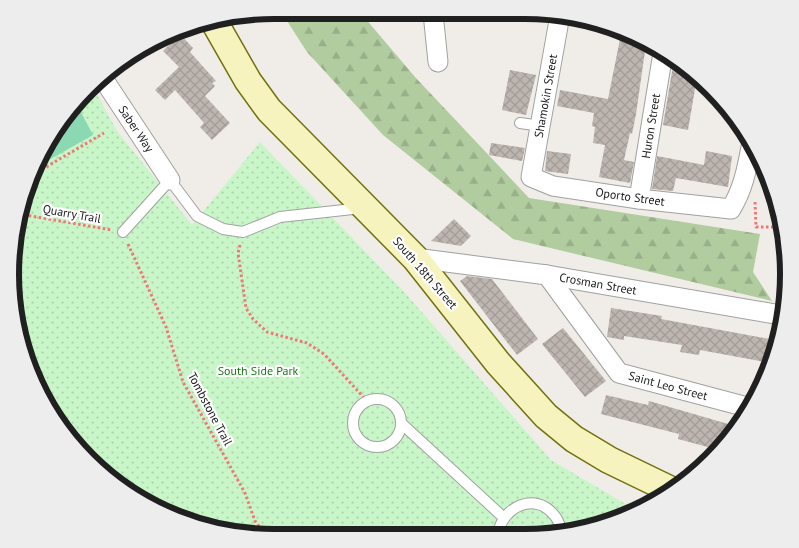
<svg xmlns="http://www.w3.org/2000/svg" width="799" height="548" font-family="'PT Sans',sans-serif">
	<style>
		.forest { fill: url(#forest-firs) }
		.park { fill: url(#park-dots) }
		.pitch { fill: #8bd9b3 }
		.building { fill: url(#building-cross-hatch) }
		.lines { fill: none; stroke-linecap: round; stroke-linejoin: round }
		.lane-casing { stroke: #a1a1a1; stroke-width: 12 }
		.street-casing { stroke: #a1a1a1; stroke-width: 21 }
		.secondary-casing { stroke: #71720c; stroke-width: 29 }
		.path { stroke: #f17777; stroke-width: 3; stroke-dasharray: 2.5 2.5; stroke-linecap: butt }
		.lane { stroke: #fff; stroke-width: 10 }
		.street { stroke: #fff; stroke-width: 19 }
		.secondary { stroke: #f6f3bf; stroke-width: 26 }
		.labels { text-anchor: middle; stroke-width: 4.5; stroke-linejoin: round; paint-order: stroke }
		.street-label { font-size: 12px; fill: #202020; stroke: #fff }
		.park-label { font-size: 12px; fill: #157913; stroke: #fff }
		.rim { fill: none; stroke: #202020; stroke-width: 6 }
	</style>
	<defs>
		<pattern id="forest-firs" width="22" height="20" patternUnits="userSpaceOnUse" patternTransform="scale(1.25)"><rect width="22" height="20" fill="#b1cc9f"/><path d="M5 1l3.5 6h-7zM16 11l3.5 6h-7z" fill="#98af89"/></pattern>
		<pattern id="park-dots" width="8" height="8" patternUnits="userSpaceOnUse" patternTransform="scale(1.25)"><rect width="8" height="8" fill="#c9f6c8"/><path d="M2 2h.1M6 6h.1" fill="none" stroke="#acd3ac" stroke-width="1.8" stroke-linecap="round"/></pattern>
		<pattern id="building-cross-hatch" width="8" height="8" patternUnits="userSpaceOnUse" patternTransform="scale(1.25)"><rect width="8" height="8" fill="#bdb5b0"/><path d="M0 0l8 8M0 8l8-8" fill="none" stroke="#a29b97"/></pattern>
	</defs>
	<rect width="100%" height="100%" fill="#f0ece7"/>
	<!-- forest -->
	<path class="forest" d="M280,10L359,11L415,77L529,198L760,234L753,272L772,301L513,239L383,135L307,52Z"/>
	<!-- park -->
	<path class="park" d="M92,85L117,131L192,225L260,142L406,294L551,460L639,512L576,533L274,538L173,518L87,460L37,391L15,325L12,240L30,173L75,100Z"/>
	<!-- pitch -->
	<path class="pitch" d="M75,101L93,135L33,169Z"/>
	<!-- building -->
	<g class="building">
		<path d="M180,34L193,48L190,52L216,81L212,83L215,86L205,96L230,123L212,140L200,127L204,123L175,90L165,100L155,90L179,67L163,51Z"/>
		<path d="M620,39L646,44L636,114L632,134L630,133L624,160L634,162L630,183L599,177L605,145L593,143L595,127L592,126L594,113L557,106L560,90L608,99Z"/>
		<path d="M674,60L697,77L688,130L663,125Z"/>
		<path d="M510,70L536,75L526,115L502,110Z"/>
		<path d="M491,143L525,148L522,161L489,155Z"/>
		<path d="M547,151L571,154L568,174L545,171Z"/>
		<path d="M706,151L732,156L728,187L676,178L673,191L652,189L657,156L704,165Z"/>
		<path d="M454,219L471,236L461,246L431,241Z"/>
		<path d="M467,276L492,279L538,339L517,355L460,281Z"/>
		<path d="M611,308L662,316L661,319L770,339L766,362L700,350L699,355L680,352L682,345L624,336V340L607,337Z"/>
		<path d="M563,328L606,381L585,397L542,344Z"/>
		<path d="M606,395L648,405L649,401L735,426L719,450L678,439L679,434L601,414Z"/>
	</g>
	<g class="lines">
		<defs>
			<g id="lane">
				<path d="M520,123L541,126"/>
				<path d="M123,232L170,180L197,216L223,229L243,232L280,217L362,208"/>
				<circle cx="377" cy="423" r="24"/>
				<path d="M401,423L503,517"/>
				<path d="M498,534C502,507 535,491 554,515C559,520 560,526 562,533"/>
			</g>
			<g id="street">
				<path d="M433,13L438,62"/>
				<path d="M560,15L531,177L553,186L639,199L731,209C743,189 747,169 751,147"/>
				<path d="M102,77L170,180"/>
				<path d="M639,199L663,53"/>
				<path d="M415,258L547,275L781,315"/>
				<path d="M547,275L619,373L747,407"/>
			</g>
			<path id="secondary" d="M212,18L248,81L269,110L415,258L498,363L546,416L574,439L609,460L671,490"/>
		</defs>
		<!-- lane casing -->
		<use href="#lane" class="lane-casing"/>
		<!-- street casing -->
		<use href="#street" class="street-casing"/>
		<!-- secondary casing -->
		<use href="#secondary" class="secondary-casing"/>
		<!-- path -->
		<g class="path">
			<path d="M29,177L104,133"/>
			<path d="M755,202L756,227H780"/>
			<path d="M19,216L25,215L112,230"/>
			<path d="M128,244L166,327L183,382L245,493L255,521L266,536"/>
			<path d="M240,245L238,253L246,308L253,319L267,332L307,343L324,354L367,401"/>
		</g>
		<!-- lane -->
		<use href="#lane" class="lane"/>
		<!-- street -->
		<use href="#street" class="street"/>
		<!-- secondary -->
		<use href="#secondary" class="secondary"/>
	</g>
	<g class="labels">
		<!-- street labels -->
		<g class="street-label">
			<text transform="translate(546 96) rotate(-80)" y="4">Shamokin Street</text>
			<text transform="translate(651 126) rotate(-81)" y="4">Huron Street</text>
			<text transform="translate(136 129) rotate(56)" y="4">Saber Way</text>
			<text transform="translate(630 197) rotate(8)" y="4">Oporto Street</text>
			<text transform="translate(72 214) rotate(10)" y="4">Quarry Trail</text>
			<text transform="translate(425 273) rotate(49)" y="4">South 18th Street</text>
			<text transform="translate(598 284) rotate(10)" y="4">Crosman Street</text>
			<text transform="translate(668 386) rotate(15)" y="4">Saint Leo Street</text>
			<text transform="translate(210 409) rotate(62)" y="4">Tombstone Trail</text>
		</g>
		<!-- park labels -->
		<g class="park-label">
			<text x="258" y="375">South Side Park</text>
		</g>
	</g>
	<!-- crop -->
	<path d="M0 0H799V548H0ZM274 19H525A255 255 0 0 1 780 274V274A255 255 0 0 1 525 529H274A255 255 0 0 1 19 274V274A255 255 0 0 1 274 19Z" fill="#ededed" fill-rule="evenodd"/>
	<path class="rim" d="M274 19H525A255 255 0 0 1 780 274V274A255 255 0 0 1 525 529H274A255 255 0 0 1 19 274V274A255 255 0 0 1 274 19Z"/>
</svg>
